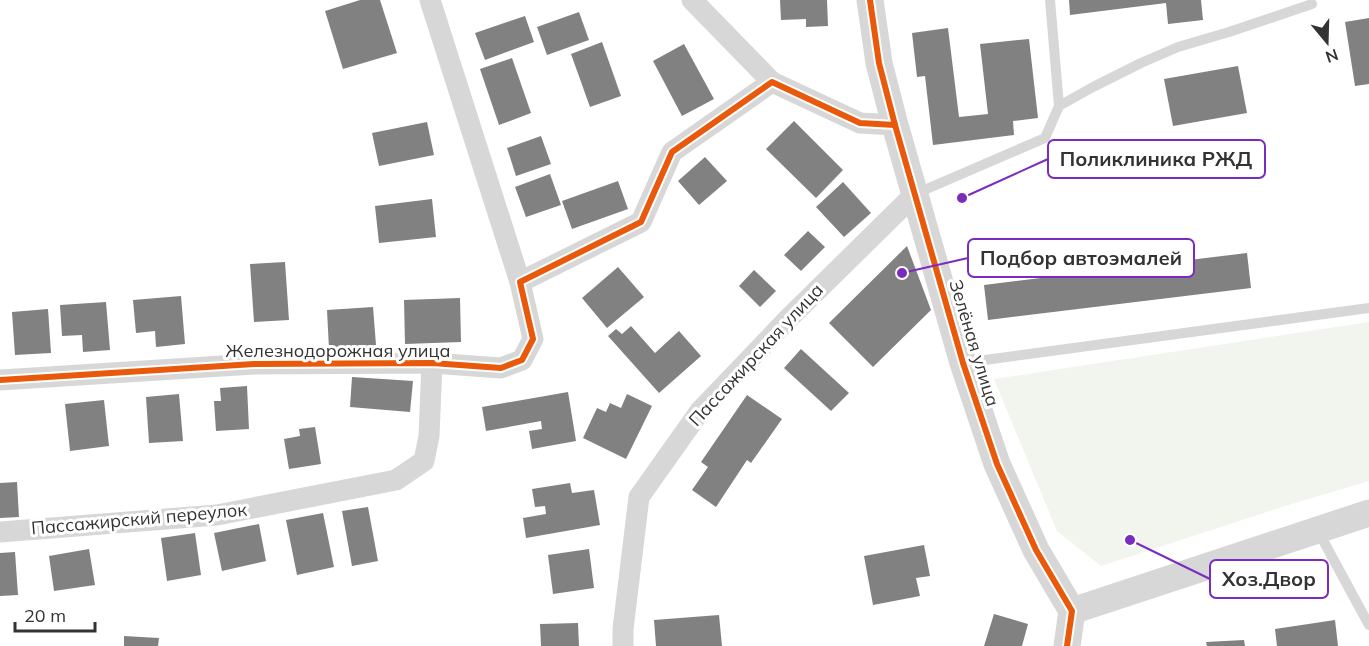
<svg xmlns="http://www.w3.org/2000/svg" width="1369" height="646" font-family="Mulish,sans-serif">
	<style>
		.green { fill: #f1f5ed }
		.building { fill: #818181 }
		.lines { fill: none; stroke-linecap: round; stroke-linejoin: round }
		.service { stroke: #d7d7d7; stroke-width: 10 }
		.minor { stroke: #d7d7d7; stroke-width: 21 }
		.tertiary { stroke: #d7d7d7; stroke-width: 27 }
		.cycleway-casing { stroke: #fff; stroke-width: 10 }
		.cycleway { stroke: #e8590c; stroke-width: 6 }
		.labels { text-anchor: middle; stroke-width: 6; stroke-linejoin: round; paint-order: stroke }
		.street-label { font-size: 18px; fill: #333; stroke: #fff }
		.leader { fill: none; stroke: #7b2cbf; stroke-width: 2 }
		.callout-dot { fill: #7b2cbf; stroke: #fff; stroke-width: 2 }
		.callout { fill: #fff; stroke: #7b2cbf; stroke-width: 2 }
		.callout-label { font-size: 20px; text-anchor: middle; font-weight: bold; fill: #333 }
	</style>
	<rect width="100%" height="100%" fill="#fff"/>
	<!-- green -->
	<path class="green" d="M1369,322V481L1285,506L1101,566L1057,531L994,379Z"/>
	<!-- building -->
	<g class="building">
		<path d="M360,0H380L397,53L343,69L325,11Z"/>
		<path d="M780,0H827L828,26L806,27V19L781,20Z"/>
		<path d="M1069,0H1201L1203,20L1168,24L1166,3L1070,15Z"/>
		<path d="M579,12L589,40L547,55L537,27Z"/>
		<path d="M525,16L534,42L485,60L475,33Z"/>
		<path d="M1369,18V84L1355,86L1345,22Z"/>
		<path d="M948,28L959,117L988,114L980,44L1029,39L1038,118L1013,121L1014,135L933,145L925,76L917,77L912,33Z"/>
		<path d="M602,42L621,96L590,107L571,54Z"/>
		<path d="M684,44L714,99L682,116L653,61Z"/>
		<path d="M512,58L531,113L499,125L480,69Z"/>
		<path d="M1238,66L1247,113L1173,126L1164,79Z"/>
		<path d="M794,121L843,170L816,198L766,149Z"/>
		<path d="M427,122L434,155L379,166L372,133Z"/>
		<path d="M541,136L551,164L516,176L507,148Z"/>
		<path d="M705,157L727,181L699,205L678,181Z"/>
		<path d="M550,174L561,205L526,217L515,187Z"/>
		<path d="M618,181L628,209L572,229L562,201Z"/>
		<path d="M843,182L871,213L844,237L816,207Z"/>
		<path d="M432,199L436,237L379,243L375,206Z"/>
		<path d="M808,231L825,247L801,271L784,255Z"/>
		<path d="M907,246L931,310L873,367L829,323Z"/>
		<path d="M1247,253L1251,288L988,320L984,285Z"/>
		<path d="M285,262L289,320L254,322L250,264Z"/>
		<path d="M618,267L644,297L607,328L582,298Z"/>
		<path d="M754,270L776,291L760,307L739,286Z"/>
		<path d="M181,296L185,344L156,347L155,331L136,333L133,300Z"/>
		<path d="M460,298L461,342L405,344L404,300Z"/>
		<path d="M106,302L110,350L83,352L82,335L62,336L60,305Z"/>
		<path d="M373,307L376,345L329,349L327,310Z"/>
		<path d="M48,309L51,353L15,355L12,312Z"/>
		<path d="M631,326L655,353L679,331L701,356L659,393L608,336L616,329L622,334Z"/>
		<path d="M801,349L849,393L831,411L784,368Z"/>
		<path d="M352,377L413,381L410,412L350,407Z"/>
		<path d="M247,386L249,429L216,431L214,401H221L220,388Z"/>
		<path d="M568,392L576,441L532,449L529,431L542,429L541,421L486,431L482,407Z"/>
		<path d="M179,394L183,441L149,443L146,397Z"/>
		<path d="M627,394L652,406L626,459L583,438L597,408L606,412L610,403L621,408Z"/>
		<path d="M747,395L782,419L751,463L747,460L716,507L692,490L708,467L701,462Z"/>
		<path d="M104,400L109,446L70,451L65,404Z"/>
		<path d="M315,427L321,464L289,469L284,439L300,436L299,429Z"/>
		<path d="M17,482L19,517L0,518V483Z"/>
		<path d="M570,483L572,493L594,490L600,525L526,538L523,518L546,514L545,506L535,507L532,489Z"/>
		<path d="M368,507L378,561L352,566L342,511Z"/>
		<path d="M323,513L334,567L297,575L286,520Z"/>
		<path d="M259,524L266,561L222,571L214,533Z"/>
		<path d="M195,533L201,575L167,581L161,538Z"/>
		<path d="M924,545L930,576L916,578L920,596L873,605L864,556Z"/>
		<path d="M89,549L95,585L54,591L49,556Z"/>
		<path d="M589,549L594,588L553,594L548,555Z"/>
		<path d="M15,552L18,595L0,596V553Z"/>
		<path d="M994,614L1028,624L1022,646H984Z"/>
		<path d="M719,615L722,646H656L654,620Z"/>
		<path d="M1335,620L1338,646H1277L1275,629Z"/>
		<path d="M578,623L579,646H541L540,624Z"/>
		<path d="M124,636L159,638L158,646H124Z"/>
		<path d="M1244,640L1245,646H1207L1206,642Z"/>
	</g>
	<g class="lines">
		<!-- service -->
		<g class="service">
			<path d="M1050,0L1059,106"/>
			<path d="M915,194L1045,138L1059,106L1093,87L1141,63L1178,47L1229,32L1312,4"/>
			<path d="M963,363L1369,308"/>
			<path d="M1318,531L1369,625"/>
		</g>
		<!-- minor -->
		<g class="minor">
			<path d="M430,0L520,282"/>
			<path d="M692,0L772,82"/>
			<path d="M0,380L254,364L432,363L501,368L522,360L533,339L520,282L641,222L672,152L772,82L860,123L895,125"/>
			<path d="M0,532L217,515L396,480L424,461L429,436L432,363"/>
			<path d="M623,646V629L639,497L700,411L788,319L915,194"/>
		</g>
		<!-- tertiary -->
		<g class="tertiary">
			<path d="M870,0L879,63L895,125L963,363L997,464L1036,550L1072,611L1067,646"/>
			<path d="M1072,611L1369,513"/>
		</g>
		<defs>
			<g id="cycleway">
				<path d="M870,0L879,63L895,125L963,363L997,464L1036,550L1072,611L1067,646"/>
				<path d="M0,380L254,364L432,363L501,368L522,360L533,339L520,282L641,222L672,152L772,82L860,123L895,125"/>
			</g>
		</defs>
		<!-- cycleway casing -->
		<use href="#cycleway" class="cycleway-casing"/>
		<!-- cycleway -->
		<use href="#cycleway" class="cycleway"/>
	</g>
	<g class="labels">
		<!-- street labels -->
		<g class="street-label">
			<text transform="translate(974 343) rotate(73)" y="6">Зелёная улица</text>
			<text x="338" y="357">Железнодорожная улица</text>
			<text transform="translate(756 355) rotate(-47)" y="6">Пассажирская улица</text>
			<text transform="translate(139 519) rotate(-5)" y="6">Пассажирский переулок</text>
		</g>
	</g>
	<!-- callouts -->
	<path class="leader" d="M962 198L1048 159M902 273L968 258M1130 540L1210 579"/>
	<g class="callout-dot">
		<circle cx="962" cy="198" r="6"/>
		<circle cx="902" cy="273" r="6"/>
		<circle cx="1130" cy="540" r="6"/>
	</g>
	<g class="callout">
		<rect x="1048" y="140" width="217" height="38" rx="6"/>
		<rect x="968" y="239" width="226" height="38" rx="6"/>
		<rect x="1210" y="560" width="118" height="38" rx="6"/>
	</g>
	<g class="callout-label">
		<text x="1156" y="166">Поликлиника РЖД</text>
		<text x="1081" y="265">Подбор автоэмалей</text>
		<text x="1269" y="586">Хоз.Двор</text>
	</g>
	<!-- north arrow -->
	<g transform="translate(1327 42) rotate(161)" stroke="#ffffff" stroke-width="4.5" paint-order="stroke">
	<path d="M0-4.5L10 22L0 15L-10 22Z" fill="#333333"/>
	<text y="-9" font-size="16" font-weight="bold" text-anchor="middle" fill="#333333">N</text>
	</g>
	<!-- scale -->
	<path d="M15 622v9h80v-9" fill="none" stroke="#333333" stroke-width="3"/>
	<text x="24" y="622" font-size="18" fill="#333333" stroke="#ffffff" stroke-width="4.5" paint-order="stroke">20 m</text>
</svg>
